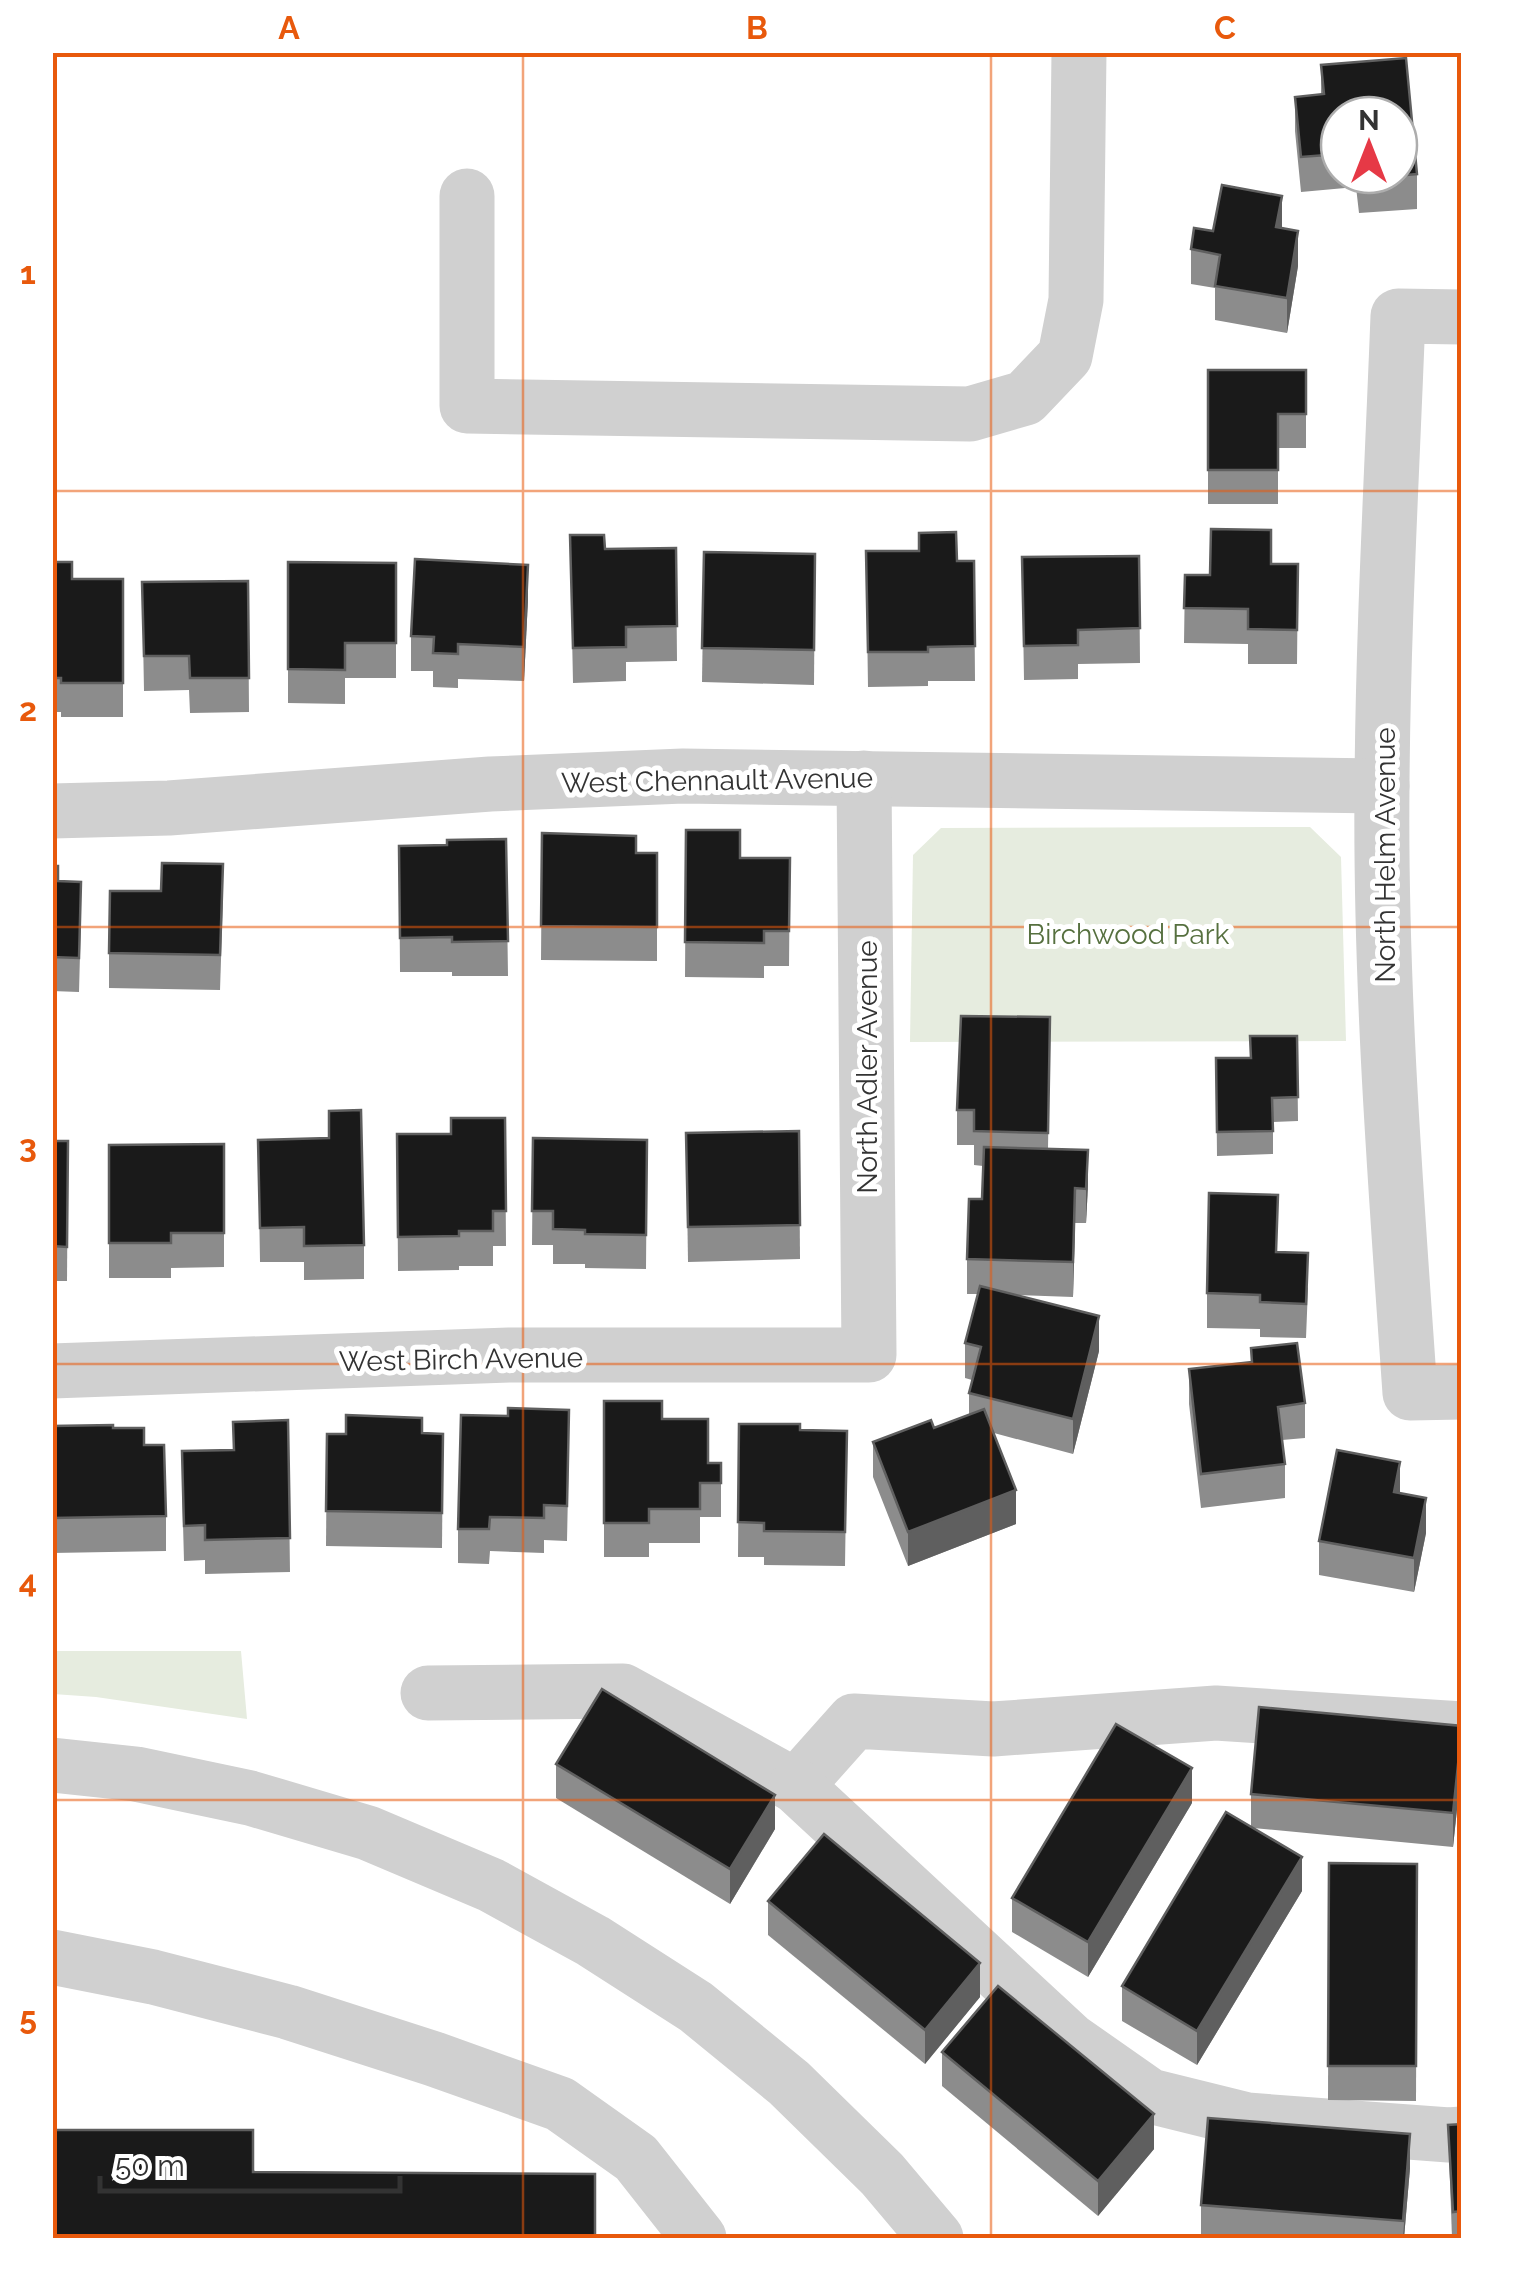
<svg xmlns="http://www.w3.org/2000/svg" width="1514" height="2291" font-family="Raleway,sans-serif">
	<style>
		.green { fill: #e6ecdf }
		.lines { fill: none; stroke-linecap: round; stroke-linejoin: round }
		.minor { stroke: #d0d0d0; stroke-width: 55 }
		.wall { fill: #8c8c8c; fill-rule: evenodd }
		.shaded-wall { fill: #5f5f5f }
		.building { fill: #1a1a1a; stroke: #5f5f5f; stroke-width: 2.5 }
		.grid { fill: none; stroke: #e8590c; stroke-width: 2.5; stroke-opacity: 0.55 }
		.labels { text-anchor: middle; stroke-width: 10; stroke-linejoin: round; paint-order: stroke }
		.street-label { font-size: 28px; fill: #333; stroke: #fff }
		.park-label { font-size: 28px; fill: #56703f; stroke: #fff }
		.neatline { fill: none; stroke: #e8590c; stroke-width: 4 }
		.grid-label { font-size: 32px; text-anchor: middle; font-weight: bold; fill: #e8590c }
	</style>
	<rect width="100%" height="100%" fill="#fff"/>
	<!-- green -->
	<g class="green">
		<path d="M1310,827L1341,857L1346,1041L910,1042L913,855L941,828Z"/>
		<path d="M52,1651H241L247,1719L96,1697L53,1694Z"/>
	</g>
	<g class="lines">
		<!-- minor -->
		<g class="minor">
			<path d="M467,196V406L970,414L1025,398L1065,356L1076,300L1079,52"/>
			<path d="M1462,317L1398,316C1392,473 1383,630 1382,786C1380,989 1396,1191 1410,1393L1462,1392"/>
			<path d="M52,811L169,808L490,784L683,776L1382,786"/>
			<path d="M52,1371L509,1355H869L864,778"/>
			<path d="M428,1693L623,1691L796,1786L854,1721L993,1729L1216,1713L1462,1729"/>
			<path d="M52,1765L136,1774L250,1798L368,1833L491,1885L593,1941L696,2007L789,2083L882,2174L936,2238"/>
			<path d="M796,1786L1070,2040L1150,2096L1247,2120L1449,2135L1462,2134"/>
			<path d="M52,1957L153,1977L288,2012L434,2059L560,2104L636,2158L699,2238"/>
		</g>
	</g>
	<!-- wall -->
	<g class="wall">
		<path d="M1321,65L1417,174V209L1359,213L1356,187L1301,192L1295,131V97L1321,94ZM1339,115L1399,175H1339Z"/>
		<path d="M1282,228L1298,266L1287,333L1215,320V288L1191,284V249L1213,231Z"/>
		<path d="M1208,370H1306V448H1278V504H1208Z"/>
		<path d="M570,535L605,549L676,548L677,661L626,662V681L573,683Z"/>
		<path d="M866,551L957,561H974L975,681H928V686L868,687Z"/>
		<path d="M704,552L815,554L814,685L702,682Z"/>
		<path d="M1139,556L1140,663L1078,664V679L1024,680L1022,557Z"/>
		<path d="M52,562L72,579H123V717H61V712H52Z"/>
		<path d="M288,562L396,563V678H345V704L288,703Z"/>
		<path d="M1271,564H1298L1297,664H1248V644L1184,643L1185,575H1210Z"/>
		<path d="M248,581L249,712L190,713L189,690L144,691L142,582Z"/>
		<path d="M528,599L524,681L458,679V688L433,687V671H411V636Z"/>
		<path d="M686,830L740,858H790L789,966H764V978L685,977Z"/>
		<path d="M542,833L636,853H657V961L541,960Z"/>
		<path d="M506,839L508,976H452V972H400L399,846L447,845Z"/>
		<path d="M52,866L58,881L81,917L79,992L52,991Z"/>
		<path d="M223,899L220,990L109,988V953Z"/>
		<path d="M1050,1017L1048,1149L1088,1185L1086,1223H1075L1073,1297L1017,1295L1099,1351L1073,1454L994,1433L1016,1524L908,1566L873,1477V1442L934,1428L969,1414V1393L972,1380L965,1378V1343L978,1294H967V1259L982,1199L983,1166L974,1165V1145H957V1110Z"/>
		<path d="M1297,1036L1298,1121L1273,1122V1154L1217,1156L1216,1058H1250Z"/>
		<path d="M505,1118L506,1246H493V1266H459V1270L398,1271L397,1134H451Z"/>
		<path d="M799,1131L800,1259L688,1262L686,1133Z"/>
		<path d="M533,1138L647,1140L646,1269L585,1268V1264H553V1245H532Z"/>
		<path d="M258,1140L364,1245V1279L304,1280V1262H260Z"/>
		<path d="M52,1141H68L67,1281H52Z"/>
		<path d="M224,1144V1267L171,1268V1278H109V1145Z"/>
		<path d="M1277,1252L1308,1288L1306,1338L1260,1337V1329L1207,1328V1293Z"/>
		<path d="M1251,1348L1305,1403V1438L1282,1440L1285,1464V1498L1201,1508L1189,1404V1369L1251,1362Z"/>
		<path d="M604,1401L662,1419L708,1463H721V1517H700V1543H649V1557H604Z"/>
		<path d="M288,1420L290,1572L205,1574V1560L184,1561L182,1486L233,1450Z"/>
		<path d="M739,1424L800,1430L847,1431L845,1566L764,1565V1557H738Z"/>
		<path d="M52,1426L113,1428L144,1445L166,1516V1551L52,1553Z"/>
		<path d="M422,1433L443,1434L442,1548L326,1546L327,1434Z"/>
		<path d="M569,1444L567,1541L544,1540V1553L490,1551L489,1564L458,1563V1529Z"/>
		<path d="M1400,1493L1426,1533L1414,1592L1319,1575V1541Z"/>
		<path d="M1462,1726V1762L1453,1847L1253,1828L1302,1891L1197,2065L1122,2021V1986L1251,1827V1794Z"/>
		<path d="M556,1764L775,1829L730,1904L556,1798Z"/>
		<path d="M1192,1803L1088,1977L1012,1932V1898Z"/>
		<path d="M1329,1863L1417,1864L1416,2101L1328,2100Z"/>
		<path d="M768,1901L980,1997L925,2064L768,1935Z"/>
		<path d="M942,2052L1154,2149L1098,2216L942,2086Z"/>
		<path d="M1462,2124V2238H1452L1448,2125Z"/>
		<path d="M1410,2168L1404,2238H1201V2205Z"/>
	</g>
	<!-- shaded-wall -->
	<g class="shaded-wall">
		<path d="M1282,196V230L1276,227Z"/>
		<path d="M1298,231V266L1287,333V298Z"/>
		<path d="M528,565V599L524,681V647Z"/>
		<path d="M1088,1150V1185L1086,1223V1189Z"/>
		<path d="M1075,1188V1223L1073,1297V1262Z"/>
		<path d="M1099,1316V1351L1073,1454V1419Z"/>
		<path d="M1400,1462V1497L1394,1492Z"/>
		<path d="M1016,1490V1524L908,1566V1532Z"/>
		<path d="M1426,1498V1533L1414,1592V1558Z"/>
		<path d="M1462,1727V1762L1453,1847V1813Z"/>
		<path d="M1192,1768V1803L1088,1977V1942Z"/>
		<path d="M775,1795V1829L730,1904V1869Z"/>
		<path d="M1302,1857V1891L1197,2065V2031Z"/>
		<path d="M980,1963V1997L925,2064V2030Z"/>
		<path d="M1154,2114V2149L1098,2216V2181Z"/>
		<path d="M1410,2134V2168L1404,2238H1403Z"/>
	</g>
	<!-- building -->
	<g class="building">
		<path d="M1406,58L1417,174L1359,179L1358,175H1399V115H1339V154L1301,157L1295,97L1324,94L1321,65Z"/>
		<path d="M1222,185L1282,196L1276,227L1298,231L1287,298L1215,286L1220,255L1191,249L1194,228L1213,231Z"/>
		<path d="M1208,370H1306V414H1278V470H1208Z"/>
		<path d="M1211,529L1271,530V564H1298L1297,630L1248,629V609L1184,608L1185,575H1210Z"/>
		<path d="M956,532L957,561H974L975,646L928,647V652H868L866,551H919V533Z"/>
		<path d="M570,535H604L605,549L676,548L677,626L626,627V647L573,648Z"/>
		<path d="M704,552L815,554L814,650L702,648Z"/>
		<path d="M1139,556L1140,628L1078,630V645L1024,646L1022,557Z"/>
		<path d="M415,559L528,565L524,647L458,644V654L433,653L434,637L411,636Z"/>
		<path d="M52,562H72V579H123V683H61V678H52Z"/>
		<path d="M288,562L396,563V643H345V670L288,669Z"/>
		<path d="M248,581L249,678H190L189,656H144L142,582Z"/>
		<path d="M686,830H740V858H790L789,931H764V943L685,942Z"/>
		<path d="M542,833L636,836V853H657V927L541,926Z"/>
		<path d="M506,839L508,941L452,942V937L400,938L399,846L447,845V840Z"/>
		<path d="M162,863L223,864L220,955L109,953L110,891H161Z"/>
		<path d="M52,866H58V881L81,882L79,958L52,957Z"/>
		<path d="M961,1016L1050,1017L1048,1133L974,1131V1110H957Z"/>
		<path d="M1250,1036H1297L1298,1097L1272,1098L1273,1131L1217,1132L1216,1058H1251Z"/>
		<path d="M361,1110L364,1245L304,1246V1227L260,1228L258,1140L329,1138V1111Z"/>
		<path d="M451,1118H505L506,1211H493V1231H459V1236L398,1237L397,1134H451Z"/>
		<path d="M799,1131L800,1225L688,1227L686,1133Z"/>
		<path d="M533,1138L647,1140L646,1235L585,1234V1230L553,1229V1211H532Z"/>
		<path d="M52,1141H68L67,1247L52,1246Z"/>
		<path d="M224,1144V1233H171V1243H109V1145Z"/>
		<path d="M984,1147L1088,1150L1086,1189L1075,1188L1073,1262L967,1259L969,1199H982Z"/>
		<path d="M1209,1193L1278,1195L1276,1252L1308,1253L1306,1304L1260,1302V1295L1207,1293Z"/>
		<path d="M980,1286L1099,1316L1073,1419L969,1393L981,1347L965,1343Z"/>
		<path d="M1297,1343L1305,1403L1278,1407L1285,1464L1201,1474L1189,1369L1252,1362L1251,1348Z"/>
		<path d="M604,1401H662V1419H708V1463H721V1483H700V1509H649V1523H604Z"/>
		<path d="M508,1408L569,1410L567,1506L544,1505V1518L490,1517L489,1529H458L461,1415L508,1416Z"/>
		<path d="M984,1409L1016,1490L908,1532L873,1442L931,1420L934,1428Z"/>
		<path d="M346,1415L422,1418V1433L443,1434L442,1513L326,1511L327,1434H346Z"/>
		<path d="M288,1420L290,1538L205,1540V1525L184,1526L182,1451L234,1450L233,1422Z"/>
		<path d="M739,1424H800V1430L847,1431L845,1532L764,1531V1523L738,1522Z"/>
		<path d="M113,1425V1428H144V1445H164L166,1516L52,1518V1426Z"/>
		<path d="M1337,1450L1400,1462L1394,1492L1426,1498L1414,1558L1319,1541Z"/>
		<path d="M602,1689L775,1795L730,1869L556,1764Z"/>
		<path d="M1259,1707L1462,1726L1453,1813L1251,1794Z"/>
		<path d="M1116,1724L1192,1768L1088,1942L1012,1898Z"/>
		<path d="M1226,1812L1302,1857L1197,2031L1122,1986Z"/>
		<path d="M824,1834L980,1963L925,2030L768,1901Z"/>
		<path d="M1329,1863L1417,1864L1416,2066H1328Z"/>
		<path d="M998,1986L1154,2114L1098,2181L942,2052Z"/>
		<path d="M1208,2118L1410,2134L1403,2221L1201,2205Z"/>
		<path d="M1462,2124V2211L1453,2212L1448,2125Z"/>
		<path d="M52,2130H253V2172L595,2174V2238H52Z"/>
	</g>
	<!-- grid -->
	<path class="grid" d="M523,52V2238M991,52V2238M52,491H1462M52,927H1462M52,1364H1462M52,1800H1462"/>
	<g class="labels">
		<!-- street labels -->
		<g class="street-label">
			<text transform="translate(717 780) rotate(-1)" y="10">West Chennault Avenue</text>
			<text transform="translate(1385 855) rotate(-90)" y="10">North Helm Avenue</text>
			<text transform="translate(867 1067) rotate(-90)" y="10">North Adler Avenue</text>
			<text transform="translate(461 1359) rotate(-1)" y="10">West Birch Avenue</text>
		</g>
		<!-- park labels -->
		<g class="park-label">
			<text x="1128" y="944">Birchwood Park</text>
		</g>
	</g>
	<!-- border -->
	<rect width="1514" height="2291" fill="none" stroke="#ffffff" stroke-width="110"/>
	<!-- north arrow -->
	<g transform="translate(1369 145)"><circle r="48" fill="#ffffff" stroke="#adadad" stroke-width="2.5"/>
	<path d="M0-8L18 38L0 25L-18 38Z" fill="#e63946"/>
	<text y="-15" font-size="28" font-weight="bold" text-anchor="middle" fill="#333333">N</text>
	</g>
	<!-- scale -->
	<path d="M100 2176v15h300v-15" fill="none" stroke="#333333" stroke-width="5"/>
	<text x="115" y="2176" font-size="30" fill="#333333" stroke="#ffffff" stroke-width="8" paint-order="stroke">50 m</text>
	<rect x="55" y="55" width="1404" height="2181" class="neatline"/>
	<g class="grid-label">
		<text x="289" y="39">A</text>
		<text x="757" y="39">B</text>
		<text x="1225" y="39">C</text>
		<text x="28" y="284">1</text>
		<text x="28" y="721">2</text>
		<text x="28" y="1157">3</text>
		<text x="28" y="1593">4</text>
		<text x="28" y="2029">5</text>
	</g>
</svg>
